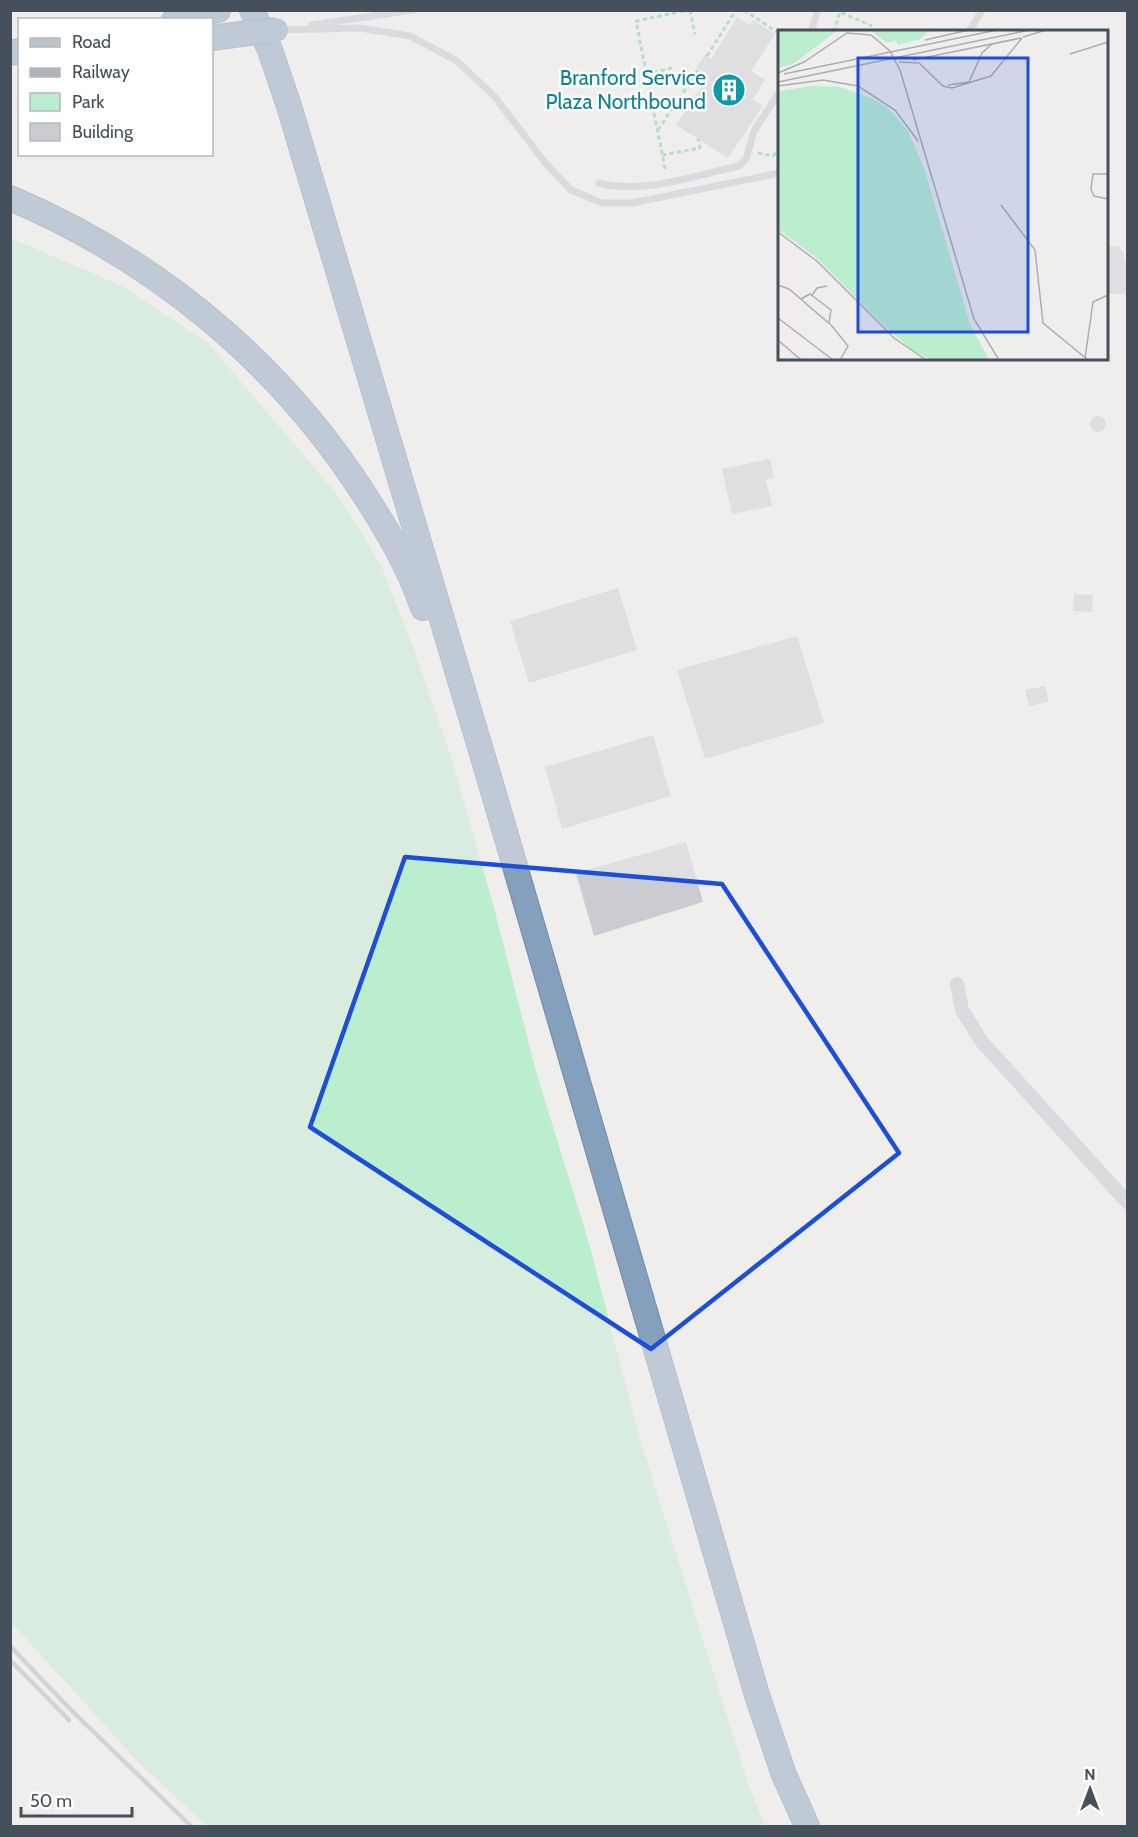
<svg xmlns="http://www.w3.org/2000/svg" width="1138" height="1837" font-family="Cabin,sans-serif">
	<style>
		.green { fill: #bbeecf }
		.building { fill: #caccd2 }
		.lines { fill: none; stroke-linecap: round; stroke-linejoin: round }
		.highway-casing { stroke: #718ba7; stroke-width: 26 }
		.path { stroke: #74cba0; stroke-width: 3; stroke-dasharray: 4.5 3; stroke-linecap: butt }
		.lane { stroke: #bcc5cc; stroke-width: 7 }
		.street { stroke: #bcc5cc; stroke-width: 14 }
		.highway { stroke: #85a0bc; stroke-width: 24 }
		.rail { stroke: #afb2b8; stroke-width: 4.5 }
		.highway-bridge-casing { stroke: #718ba7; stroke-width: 26; stroke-linecap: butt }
		.highway-bridge { stroke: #85a0bc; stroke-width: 24 }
		.marked { fill: none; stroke: #1d4ed8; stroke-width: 4.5; stroke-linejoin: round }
		.labels { text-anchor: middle; stroke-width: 5; stroke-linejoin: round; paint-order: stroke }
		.culture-label { font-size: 21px; fill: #0d838f; stroke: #fff; text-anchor: end }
		.inset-road { fill: none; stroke: #acaeb2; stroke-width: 1.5 }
		.view { fill: #1d4ed8; fill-opacity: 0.15; stroke: #1d4ed8; stroke-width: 3 }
		.inset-edge { fill: none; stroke: #46505a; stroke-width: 3 }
	</style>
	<rect width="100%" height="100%" fill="#f0eded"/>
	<!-- green -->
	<path class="green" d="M11,238L120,285L208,343L336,493L381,565L413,647L452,760L493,904L537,1075L589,1243L639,1436L747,1780L765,1826H207L139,1763L11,1622Z"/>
	<!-- building -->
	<g class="building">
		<path d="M737,17L749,25L753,20L775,34L751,71L765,80L753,99L763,106L728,158L676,125L708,76L696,68L705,54L711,59Z"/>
		<path d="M1118,246L1124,253V261H1128V291L1125,294H1107V247Z"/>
		<circle cx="1098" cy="424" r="8"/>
		<path d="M770,459L774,478L766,480L772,506L732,514L722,469Z"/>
		<path d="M618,588L637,650L529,683L510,621Z"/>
		<path d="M1074,594L1093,595L1092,612L1073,611Z"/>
		<path d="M797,636L824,723L705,759L677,670Z"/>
		<path d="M1045,686L1049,702L1029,706L1025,690Z"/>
		<path d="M653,735L671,796L562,829L545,767Z"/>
		<path d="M686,842L703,902L594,936L576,873Z"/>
	</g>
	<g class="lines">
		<defs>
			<g id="highway">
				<path d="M252,10L270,50L289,106L491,784L757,1695L784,1775L807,1826"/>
				<path d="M174,20L218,10"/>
				<path d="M212,38L241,34"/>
				<path d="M10,53L20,51"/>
				<path d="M10,198C154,259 277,360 362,491C386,528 409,566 423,608"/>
			</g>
		</defs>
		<!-- highway casing -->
		<use href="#highway" class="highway-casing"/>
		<!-- path -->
		<g class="path">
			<path d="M690,10L695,34"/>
			<path d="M744,10L780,34"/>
			<path d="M834,32L840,12L872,26"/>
			<path d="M707,56L736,10"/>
			<path d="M646,74L672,68"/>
			<path d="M658,130L698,70"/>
			<path d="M758,153L773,156L780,149"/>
			<path d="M662,155L700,148L698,139"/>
			<path d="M665,169L636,21L688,10"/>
		</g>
		<!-- lane -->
		<g class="lane">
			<path d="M312,25L413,10"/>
			<path d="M279,30L360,28L410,36L457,61L495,97L546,164L571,190L602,203H632L780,173"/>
			<path d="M811,32L818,10"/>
			<path d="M969,32L982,10"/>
			<path d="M599,183C643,195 696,175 739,166L746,159L754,131L780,91"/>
		</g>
		<!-- street -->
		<path class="street" d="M957,984L962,1010L982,1042L1128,1203"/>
		<!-- highway -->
		<use href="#highway" class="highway"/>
		<!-- rail -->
		<g class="rail">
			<path d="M10,1646L72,1711L191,1826"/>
			<path d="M10,1660L69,1720"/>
		</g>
		<defs>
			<path id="highway-bridge" d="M241,34L276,30"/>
		</defs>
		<!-- highway-bridge casing -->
		<use href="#highway-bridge" class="highway-bridge-casing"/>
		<!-- highway-bridge -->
		<use href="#highway-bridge" class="highway-bridge"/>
	</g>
	<!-- marked area -->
	<path d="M0 0H1138V1837H0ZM405,857L722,884L899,1153L651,1349L310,1127Z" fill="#f0eded" fill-opacity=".55" fill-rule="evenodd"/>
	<path class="marked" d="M405,857L722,884L899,1153L651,1349L310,1127Z"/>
	<!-- icons -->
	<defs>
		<symbol id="building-disc" viewBox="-11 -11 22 22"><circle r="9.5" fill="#0f9aa8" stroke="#fff"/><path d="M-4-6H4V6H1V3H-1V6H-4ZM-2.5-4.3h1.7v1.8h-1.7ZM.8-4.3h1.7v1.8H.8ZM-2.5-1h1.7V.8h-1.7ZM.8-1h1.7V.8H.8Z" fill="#fff"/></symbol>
	</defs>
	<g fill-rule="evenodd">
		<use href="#building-disc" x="710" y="71" width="38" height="38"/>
	</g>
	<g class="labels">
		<!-- culture labels -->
		<g class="culture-label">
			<text x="706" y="85">Branford Service<tspan x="706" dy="24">Plaza Northbound</tspan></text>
		</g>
	</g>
	<!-- overview -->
	<g transform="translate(778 30)">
		<rect width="330" height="330" fill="#f0eded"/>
		<path d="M0,0H60L15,34L0,38ZM92,0H152L142,9L120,15L118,10L109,13ZM35,56L62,57L98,70L111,79L130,101L147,141L192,294L211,330H153L134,320L101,291L41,230L0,199V61Z" fill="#bbeecf"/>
		<path class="inset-road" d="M245,7L268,0M147,10L191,0M292,24L330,12M135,30L243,8M121,32L141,33L165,56L174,58L213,46L244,8M0,43L26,32L69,3L93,5L112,21L122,40L196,289L221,330M6,44L219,0M0,52L252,0M170,55L191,52L204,23L214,14M0,56L45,50L80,56L117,80L140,111M330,144H315L313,159L316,166L330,169M223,175L257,220L265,293L310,330M0,202L40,232L116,308L148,330M0,255L11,259L54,296L70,316L62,330M34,265L39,258L49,256M23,269L32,264L53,280L51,293M0,288L55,330M0,310L23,330M307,328L315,272L330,265"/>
		<path class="view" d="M80,28H250V302H80Z"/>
		<rect width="330" height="330" class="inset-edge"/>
	</g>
	<!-- border -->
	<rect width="1138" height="1837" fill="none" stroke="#46505a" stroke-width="24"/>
	<!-- legend -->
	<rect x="18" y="18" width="195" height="138" fill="#ffffff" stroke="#b5b9bd" stroke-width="1.5"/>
	<rect x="30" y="38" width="30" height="9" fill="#bcc5cc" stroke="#b5b9bd" stroke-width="1.5"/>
	<text x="72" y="48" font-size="18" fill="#46505a">Road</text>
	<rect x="30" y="68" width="30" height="9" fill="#afb2b8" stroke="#b5b9bd" stroke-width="1.5"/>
	<text x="72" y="78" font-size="18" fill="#46505a">Railway</text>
	<rect x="30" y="93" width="30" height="18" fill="#bbeecf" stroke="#b5b9bd" stroke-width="1.5"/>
	<text x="72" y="108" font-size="18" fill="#46505a">Park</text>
	<rect x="30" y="123" width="30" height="18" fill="#caccd2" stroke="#b5b9bd" stroke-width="1.5"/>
	<text x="72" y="138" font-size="18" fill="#46505a">Building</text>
	<!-- north arrow -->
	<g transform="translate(1090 1789)" stroke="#ffffff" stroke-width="4.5" paint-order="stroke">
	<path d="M0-4.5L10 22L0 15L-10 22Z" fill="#46505a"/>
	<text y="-9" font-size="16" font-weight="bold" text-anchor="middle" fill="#46505a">N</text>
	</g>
	<!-- scale -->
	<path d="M21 1807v9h111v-9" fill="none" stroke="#46505a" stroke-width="3"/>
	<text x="30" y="1807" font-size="18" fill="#46505a" stroke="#ffffff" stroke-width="4.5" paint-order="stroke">50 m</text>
</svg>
